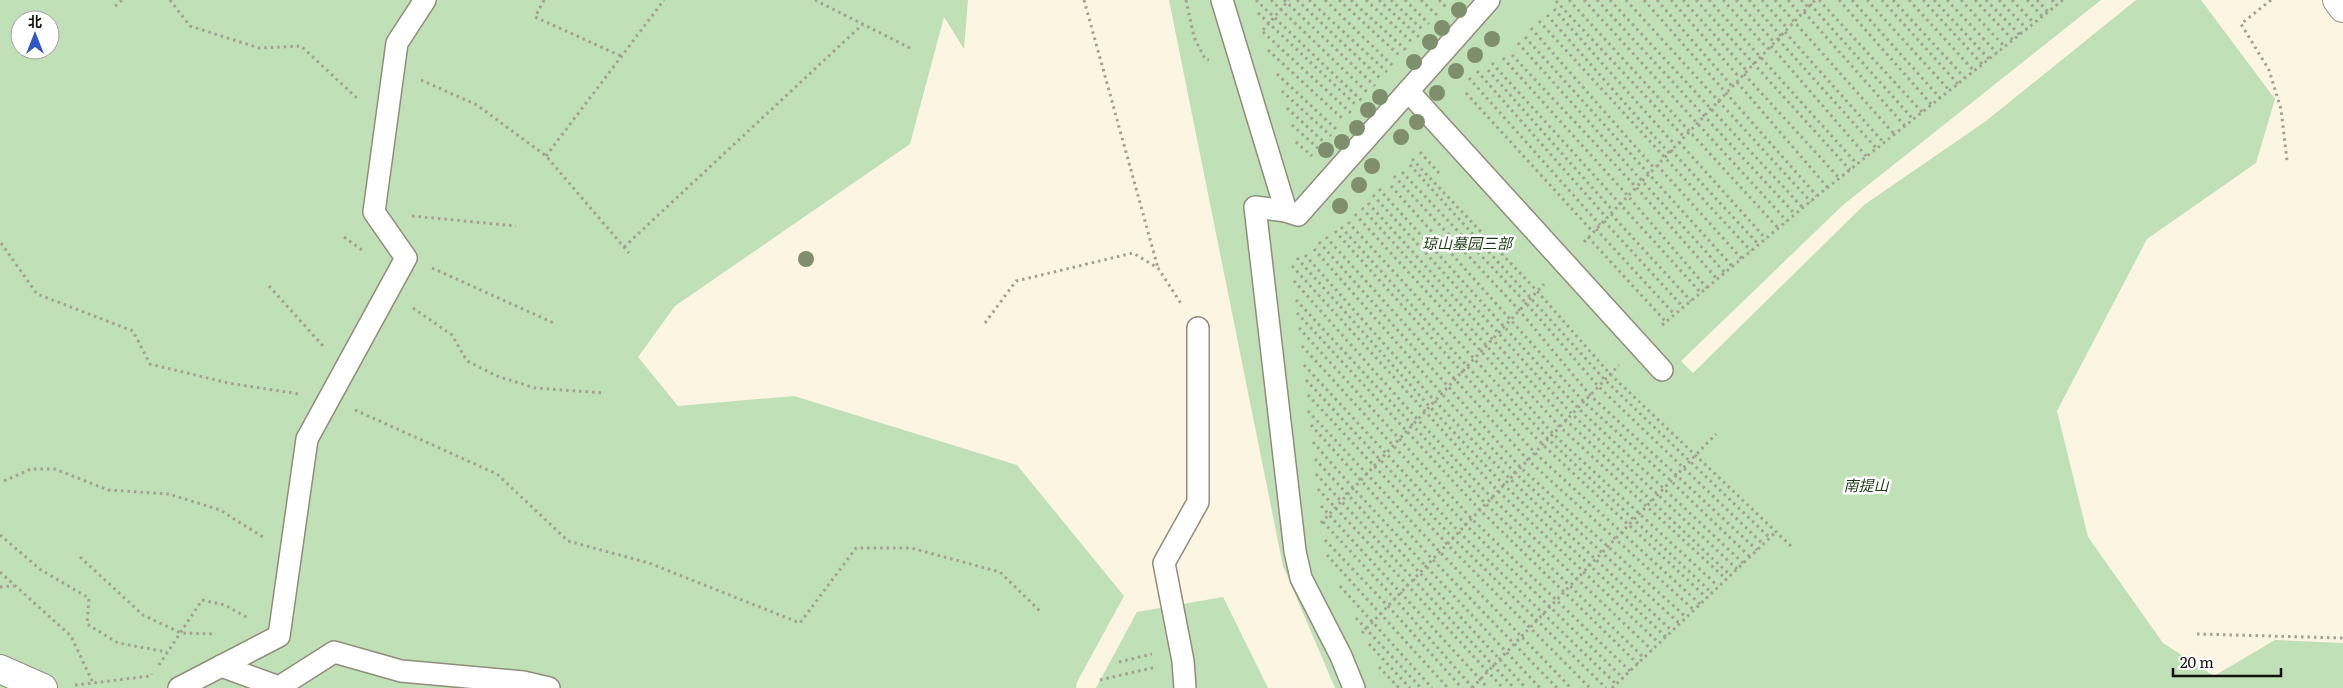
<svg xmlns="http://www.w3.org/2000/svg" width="2343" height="688" font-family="Literata,'Noto Sans SC',serif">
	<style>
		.green { fill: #c0e0b7; fill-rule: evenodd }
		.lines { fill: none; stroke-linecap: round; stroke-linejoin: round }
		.lane-casing { stroke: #918c7b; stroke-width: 24 }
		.street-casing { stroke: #918c7b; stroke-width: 30 }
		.secondary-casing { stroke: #918c7b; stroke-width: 30 }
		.path { stroke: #a4a092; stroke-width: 3; stroke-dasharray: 2.5 4; stroke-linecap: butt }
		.lane { stroke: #fff; stroke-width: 21 }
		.street { stroke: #fff; stroke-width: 28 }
		.secondary { stroke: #fff; stroke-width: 28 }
		.tree { fill: #7f8f6e }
		.labels { text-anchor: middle; stroke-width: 5; stroke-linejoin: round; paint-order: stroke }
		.park-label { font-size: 15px; font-style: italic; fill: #1a3c10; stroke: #fff }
	</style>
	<rect width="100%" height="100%" fill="#fbf5e2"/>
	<!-- green -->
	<g class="green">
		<path d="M0,0H968L964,49L944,17L910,144L675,306L638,357L678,406L794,396L1017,465L1124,596L1077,682L1076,688H0ZM20,20H50V50H20Z"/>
		<path d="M1169,0H2101L1843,205L1681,361L1693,373L1864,205L1986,121L2136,0H2201L2275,99L2256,163L2147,239L2057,411L2088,537L2163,643L2214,676L2275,640L2343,643V688H1335L1283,566Z"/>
		<path d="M1223,597L1268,688H1096L1137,612Z"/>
	</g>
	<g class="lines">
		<defs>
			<g id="lane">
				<path d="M1222,0L1286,211L1298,215L1489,0"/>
				<path d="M1408,91L1662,370"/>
				<path d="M1286,211L1255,207L1295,551L1301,578L1341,656L1354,688"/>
				<path d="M221,666L279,687L334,652L401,671L523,682L549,688"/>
				<path d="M179,688L279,636L307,439L406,258L374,212L397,43L425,0"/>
				<path d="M1185,688L1183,661L1164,563L1198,502V328"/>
			</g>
			<path id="street" d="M0,669L43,688"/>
			<path id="secondary" d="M2337,0L2343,8"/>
		</defs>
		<!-- lane casing -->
		<use href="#lane" class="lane-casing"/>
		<!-- street casing -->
		<use href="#street" class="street-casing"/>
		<!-- secondary casing -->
		<use href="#secondary" class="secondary-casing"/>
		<!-- path -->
		<g class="path">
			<path d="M170,0L190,26L259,48L301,46L359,100"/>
			<path d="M544,0L535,17L621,56"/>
			<path d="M815,0L910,48"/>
			<path d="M1084,0L1158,268"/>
			<path d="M1186,0L1194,37L1205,59L1209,60"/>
			<path d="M1256,0L1362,101"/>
			<path d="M1271,0L1368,93"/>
			<path d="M1284,0L1375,86"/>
			<path d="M1297,0L1381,79"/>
			<path d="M1309,0L1387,72"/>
			<path d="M1325,0L1393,66"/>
			<path d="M1339,0L1401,57"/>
			<path d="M1351,0L1406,50"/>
			<path d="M1366,0L1413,43"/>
			<path d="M1379,0L1419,37"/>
			<path d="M1391,0L1424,31"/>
			<path d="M1405,0L1429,24"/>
			<path d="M1421,0L1437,15"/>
			<path d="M1439,0L1446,7"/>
			<path d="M1569,0L1779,229"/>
			<path d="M1584,0L1787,221"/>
			<path d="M1597,0L1795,214"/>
			<path d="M1610,0L1803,208"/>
			<path d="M1626,0L1811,202"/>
			<path d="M1644,0L1817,196"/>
			<path d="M1657,0L1732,86"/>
			<path d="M1671,0L1740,78"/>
			<path d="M1683,0L1747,71"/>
			<path d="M1696,0L1850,170"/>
			<path d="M1709,0L1857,164"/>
			<path d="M1723,0L1768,49"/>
			<path d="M1736,0L1774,42"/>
			<path d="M1749,0L1781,36"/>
			<path d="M1762,0L1788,29"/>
			<path d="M1775,0L1895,135"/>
			<path d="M1788,0L1801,15"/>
			<path d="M1801,0L1808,7"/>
			<path d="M1819,0L1922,112"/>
			<path d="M1839,0L1932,105"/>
			<path d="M1852,0L1940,98"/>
			<path d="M1867,0L1950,91"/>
			<path d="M1882,0L1958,84"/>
			<path d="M1893,0L1965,78"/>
			<path d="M1909,0L1974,71"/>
			<path d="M1923,0L1983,65"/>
			<path d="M1934,0L1989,59"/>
			<path d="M1947,0L1997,53"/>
			<path d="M1961,0L2005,47"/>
			<path d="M1975,0L2013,40"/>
			<path d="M1986,0L2020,35"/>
			<path d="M1999,0L2027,29"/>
			<path d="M2012,0L2034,23"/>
			<path d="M2027,0L2042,16"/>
			<path d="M2037,0L2048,12"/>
			<path d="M2052,0L2057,5"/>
			<path d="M2271,0L2241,24L2269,70L2281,109L2287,161"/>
			<path d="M1556,1L1684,137"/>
			<path d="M1810,4L1913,119"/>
			<path d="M115,6L122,0"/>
			<path d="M1554,9L1675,145"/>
			<path d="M1804,12L1905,126"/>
			<path d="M1258,13L1357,106"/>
			<path d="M1547,15L1669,153"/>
			<path d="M1539,21L1751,251"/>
			<path d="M1531,28L1654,168"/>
			<path d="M1263,30L1289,0"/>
			<path d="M1263,32L1351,113"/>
			<path d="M1785,32L1884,143"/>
			<path d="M1525,37L1732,266"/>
			<path d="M1778,39L1877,149"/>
			<path d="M1518,43L1725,273"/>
			<path d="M1771,46L1867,157"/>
			<path d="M1268,50L1344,120"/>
			<path d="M1512,55L1636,187L1717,279"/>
			<path d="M1503,58L1628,196L1707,288"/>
			<path d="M1492,63L1701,293"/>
			<path d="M1488,70L1613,211"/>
			<path d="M1477,71L1607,218"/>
			<path d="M1277,74L1336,129"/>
			<path d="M1744,74L1840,179"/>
			<path d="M1469,78L1600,225"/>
			<path d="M421,80L477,105L546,156L629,253"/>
			<path d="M1737,82L1828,188"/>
			<path d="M1282,91L1331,136"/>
			<path d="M1466,93L1593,232"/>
			<path d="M1287,108L1325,143"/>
			<path d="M1292,125L1319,149"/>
			<path d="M1296,142L1312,156"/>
			<path d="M1679,142L1766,239"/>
			<path d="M1671,150L1759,245"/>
			<path d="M1420,152L1439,173"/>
			<path d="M546,156L664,0"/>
			<path d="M1412,159L1537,291L1610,374L1792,547"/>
			<path d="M1410,165L1605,380L1770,538"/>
			<path d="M1657,165L1742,259"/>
			<path d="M1402,172L1526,303L1598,386L1763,544"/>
			<path d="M1394,176L1519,310L1590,395L1757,550"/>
			<path d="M1391,186L1584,402L1671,481L1750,557"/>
			<path d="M1379,189L1578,408L1743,563"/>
			<path d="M1373,195L1572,414L1737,569"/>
			<path d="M1368,203L1566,420L1730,575"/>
			<path d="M1362,208L1560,427L1726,579"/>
			<path d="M1355,214L1481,351L1553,434L1718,586"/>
			<path d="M1611,214L1691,301"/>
			<path d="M412,216L516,226"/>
			<path d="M1604,221L1683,307"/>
			<path d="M1348,222L1548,439L1712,593"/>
			<path d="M1341,227L1467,366L1543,445L1707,598"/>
			<path d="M1596,229L1675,315"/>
			<path d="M1335,231L1535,453L1700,604"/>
			<path d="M344,237L362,250"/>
			<path d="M1326,237L1528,460L1694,610"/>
			<path d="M1588,237L1666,322"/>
			<path d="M1319,242L1521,468L1686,617"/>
			<path d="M1584,242L1815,0"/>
			<path d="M1,243L37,294L133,331L150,364L228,383L299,394"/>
			<path d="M624,247L863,24"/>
			<path d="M1314,249L1442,394L1515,473L1680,624"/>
			<path d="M1305,255L1435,401L1510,479L1672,631"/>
			<path d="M1297,258L1430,407L1504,485L1666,637"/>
			<path d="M1292,266L1498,491L1659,643"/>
			<path d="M432,268L556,324"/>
			<path d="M1294,281L1418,420L1492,498L1652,650"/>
			<path d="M269,286L324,347"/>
			<path d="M1296,300L1486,504L1644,658"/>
			<path d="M413,308L452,335L467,361L497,376L535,388L605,393"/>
			<path d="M1297,313L1480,510L1638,664"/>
			<path d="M985,323L1016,281L1133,253L1158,268L1182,305"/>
			<path d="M1662,325L1817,196L2063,0"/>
			<path d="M1299,328L1472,519L1630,671"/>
			<path d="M1302,346L1466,525L1623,678"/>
			<path d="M1304,365L1459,532L1616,684"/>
			<path d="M1306,380L1453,538L1606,688"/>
			<path d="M1308,395L1447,544L1590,688"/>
			<path d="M355,410L497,474L568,541L649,563L800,623L856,548H911L1000,572L1042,613"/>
			<path d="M1308,411L1440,552L1571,688"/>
			<path d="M1311,425L1433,560L1557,688"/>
			<path d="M1313,442L1353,488L1540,688"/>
			<path d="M1315,459L1526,688"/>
			<path d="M1316,474L1514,688"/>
			<path d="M4,481L31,469H55L108,490L169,494L220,510L263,537"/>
			<path d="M1318,489L1503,688"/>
			<path d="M1321,506L1488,688"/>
			<path d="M1323,522L1395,599L1473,688"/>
			<path d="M1321,523L1544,284"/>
			<path d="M0,535L41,570L89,598L87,624L118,643L167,652"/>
			<path d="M1325,540L1388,606L1462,688"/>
			<path d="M1327,555L1448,688"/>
			<path d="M80,557L143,615L181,633L216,634"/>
			<path d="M0,572L71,636L93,683"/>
			<path d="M1340,586L1432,688"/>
			<path d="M0,587L14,586"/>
			<path d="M1356,618L1421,688"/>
			<path d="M1362,633L1619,365"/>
			<path d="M2197,634L2343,638"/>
			<path d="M1369,644L1410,688"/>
			<path d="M1119,662L1152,654"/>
			<path d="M159,665L202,600L225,605L248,618"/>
			<path d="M1379,667L1399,688"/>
			<path d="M1100,680L1156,667"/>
			<path d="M75,685L151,676L152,674"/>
			<path d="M1472,688L1716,434"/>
			<path d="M1612,688L1776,532"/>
		</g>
		<!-- lane -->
		<use href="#lane" class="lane"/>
		<!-- street -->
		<use href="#street" class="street"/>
		<!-- secondary -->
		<use href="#secondary" class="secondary"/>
	</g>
	<!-- trees -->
	<g class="tree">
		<circle cx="1459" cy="10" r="8"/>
		<circle cx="1442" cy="28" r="8"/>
		<circle cx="1492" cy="39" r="8"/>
		<circle cx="1430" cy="42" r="8"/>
		<circle cx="1475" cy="55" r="8"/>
		<circle cx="1414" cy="62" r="8"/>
		<circle cx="1456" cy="71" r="8"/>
		<circle cx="1437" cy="93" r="8"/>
		<circle cx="1380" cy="97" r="8"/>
		<circle cx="1368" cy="110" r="8"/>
		<circle cx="1417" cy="122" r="8"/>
		<circle cx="1357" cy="128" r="8"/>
		<circle cx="1401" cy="137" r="8"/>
		<circle cx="1342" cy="142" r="8"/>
		<circle cx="1326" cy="150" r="8"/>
		<circle cx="1372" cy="166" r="8"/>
		<circle cx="1359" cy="185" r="8"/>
		<circle cx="1340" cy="206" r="8"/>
		<circle cx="806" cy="259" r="8"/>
	</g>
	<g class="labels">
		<!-- park labels -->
		<g class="park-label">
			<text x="1467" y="249">琼山墓园三部</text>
			<text x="1866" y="491">南提山</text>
		</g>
	</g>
	<!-- north arrow -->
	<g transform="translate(35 35)"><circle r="24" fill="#ffffff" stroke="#a1a09e"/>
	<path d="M0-4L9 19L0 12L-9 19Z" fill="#2f56c6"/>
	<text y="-8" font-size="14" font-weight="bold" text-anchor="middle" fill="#14120c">北</text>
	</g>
	<!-- scale -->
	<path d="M2173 668v8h108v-8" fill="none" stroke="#14120c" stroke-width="2.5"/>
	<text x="2180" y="668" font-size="15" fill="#14120c" stroke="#ffffff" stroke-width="4" paint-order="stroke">20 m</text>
</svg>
